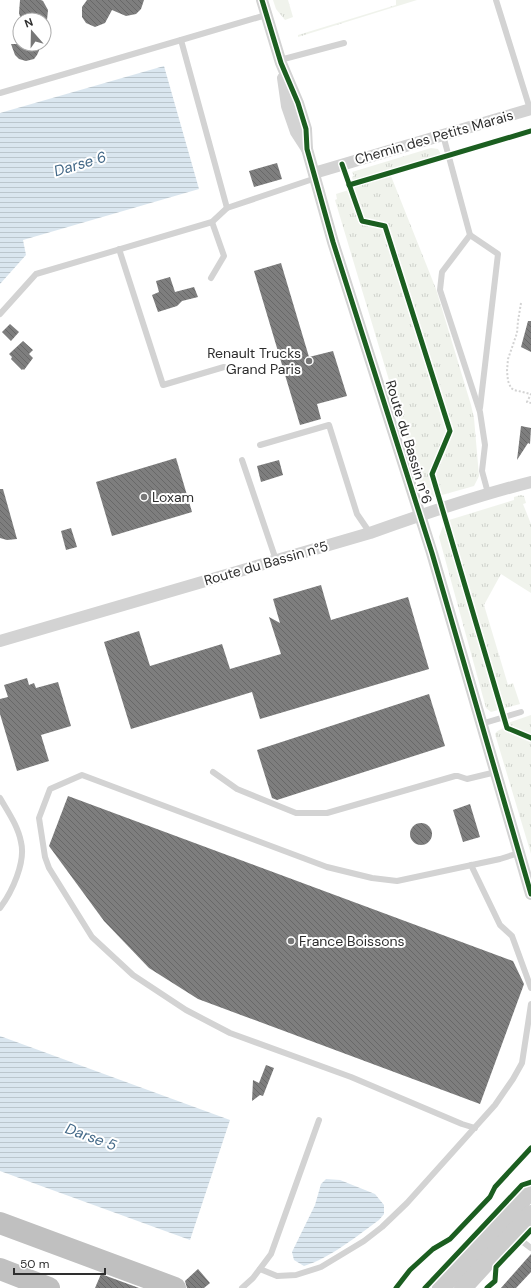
<svg xmlns="http://www.w3.org/2000/svg" width="531" height="1288" font-family="'DM Sans',sans-serif">
	<style>
		.grass { fill: url(#grass-tufts) }
		.water { fill: url(#water-rules) }
		.building { fill: url(#building-back-hatch) }
		.lines { fill: none; stroke-linecap: round; stroke-linejoin: round }
		.path { stroke: #d3d3d3; stroke-width: 2; stroke-dasharray: 2 2; stroke-linecap: butt }
		.service { stroke: #d3d3d3; stroke-width: 6 }
		.minor { stroke: #d3d3d3; stroke-width: 12 }
		.secondary { stroke: #ccc; stroke-width: 18 }
		.motorway { stroke: #c0c0c0; stroke-width: 22 }
		.cycleway-casing { stroke: #fff; stroke-width: 8 }
		.cycleway { stroke: #1b5e20; stroke-width: 5 }
		.poi-dot { fill: #777; stroke: #fff; stroke-width: 1.5 }
		.labels { text-anchor: middle; stroke-width: 4; stroke-linejoin: round; paint-order: stroke }
		.street-label { font-size: 14px; fill: #2e2e2e; stroke: #fff }
		.poi-label { font-size: 14px; fill: #2e2e2e; stroke: #fff; text-anchor: start }
		.water-label { font-size: 15px; font-style: italic; fill: #446988; stroke: #fff }
	</style>
	<defs>
		<pattern id="grass-tufts" width="24" height="20" patternUnits="userSpaceOnUse"><rect width="24" height="20" fill="#f0f3ec"/><path d="M3 7l-1-3M5 7V3M7 7l1-3M15 17l-1-3M17 17v-4M19 17l1-3" fill="none" stroke="#ced1cb"/></pattern>
		<pattern id="water-rules" width="6" height="5" patternUnits="userSpaceOnUse"><rect width="6" height="5" fill="#dae6ef"/><path d="M0 2.5h6" fill="none" stroke="#bbc6cd"/></pattern>
		<pattern id="building-back-hatch" width="6" height="6" patternUnits="userSpaceOnUse"><rect width="6" height="6" fill="#7e7e7e"/><path d="M-1 5l2 2M0 0l6 6M5-1l2 2" fill="none" stroke="#686868"/></pattern>
	</defs>
	<rect width="100%" height="100%" fill="#fff"/>
	<!-- grass -->
	<g class="grass">
		<path d="M273,0H288L293,17L285,20L276,9Z"/>
		<path d="M396,0H417L298,37V35L396,5Z"/>
		<path d="M431,148L438,149L444,160L391,176L436,289L471,405L474,418L479,476L474,486L435,497C428,497 424,493 421,487L335,200L337,199L336,194L355,188L352,177L354,176L352,172Z"/>
		<path d="M521,495L524,496L526,503L523,504L531,524V593L501,574L484,605L508,685L513,683L520,704L491,712L486,708L439,537L443,526L449,520L514,500V497Z"/>
		<path d="M531,715V854L495,734C498,729 504,729 508,725V723Z"/>
	</g>
	<!-- water -->
	<g class="water">
		<path d="M164,66L199,189L23,240L26,255L0,284V113Z"/>
		<path d="M0,1036L230,1120L190,1240L0,1171Z"/>
		<path d="M326,1179L340,1180L375,1194L384,1205V1214L379,1220C357,1236 330,1258 304,1266L294,1260L292,1252L315,1205L321,1184Z"/>
	</g>
	<!-- building -->
	<g class="building">
		<path d="M20,0H41L43,1L48,10L47,20H21L19,13Z"/>
		<path d="M87,0H144L141,9L136,14L126,16L112,10L105,23L95,27L86,23L82,17V7Z"/>
		<path d="M11,44H42L37,55L34,59L26,61L19,59L15,55Z"/>
		<path d="M277,163L282,179L254,187L249,171Z"/>
		<path d="M281,263L309,357L333,351L347,396L317,404L321,419L300,425L254,271Z"/>
		<path d="M170,277L175,292L194,287L198,297L182,301L177,306L158,312L152,295L159,292L156,281Z"/>
		<path d="M528,321H531V352L521,347Z"/>
		<path d="M10,324L19,332L11,341L2,332Z"/>
		<path d="M23,341L33,350L29,354L33,358L24,370L23,369L22,370L11,359L12,357L9,354Z"/>
		<path d="M521,426L531,428L530,444L528,443L517,460Z"/>
		<path d="M176,458L192,512L112,536L96,482Z"/>
		<path d="M279,460L283,475L261,482L257,466Z"/>
		<path d="M0,489H3L17,539L7,540L0,538Z"/>
		<path d="M71,528L77,547L66,550L61,531Z"/>
		<path d="M321,585L331,620L408,597L429,669L260,719L252,692L131,729L104,642L139,631L150,666L222,644L230,669L281,654L269,617L280,623L273,599Z"/>
		<path d="M27,678L29,685L34,683L36,688L58,682L71,726L41,735L49,761L17,771L0,714V699L8,697L4,685Z"/>
		<path d="M429,694L445,746L277,800L272,798L257,750Z"/>
		<path d="M68,796L513,961L524,984L480,1104L198,999L149,968L104,921L49,846Z"/>
		<path d="M470,804L480,837L463,842L453,810Z"/>
		<circle cx="421" cy="834" r="11"/>
		<path d="M266,1065L274,1068L263,1096L260,1095L252,1101L253,1080L259,1083Z"/>
		<path d="M531,1254V1272L516,1288H501Z"/>
		<path d="M198,1269L210,1283L204,1288H187L185,1281Z"/>
		<path d="M101,1274L139,1288H95Z"/>
	</g>
	<g class="lines">
		<!-- path -->
		<path class="path" d="M521,303L518,321L517,333L508,359L507,371L508,381L511,388L514,390L531,394L527,402L531,403"/>
		<!-- service -->
		<g class="service">
			<path d="M496,0L530,109"/>
			<path d="M266,15L181,40L227,208L316,178"/>
			<path d="M280,60L344,43"/>
			<path d="M0,93L181,40"/>
			<path d="M443,135L470,235L442,272L440,290L480,412L485,445L482,471L488,493"/>
			<path d="M470,235L498,254L480,408"/>
			<path d="M119,249L163,385L224,367"/>
			<path d="M211,278L224,256L212,222"/>
			<path d="M0,314L36,274L212,222L227,208"/>
			<path d="M260,445L329,425L357,514L370,533"/>
			<path d="M242,460L276,560"/>
			<path d="M481,724L521,712"/>
			<path d="M213,772L237,789L296,813H327L455,776H458L467,779L496,772"/>
			<path d="M0,798C8,812 18,826 21,842C26,862 12,892 0,908"/>
			<path d="M471,865L500,925L512,936L531,988"/>
			<path d="M475,1128L462,1124L351,1077L230,1033L186,1010L133,975L92,937L49,868L45,857L39,818L50,789L82,775L327,867L372,878L397,881L500,859L519,853"/>
			<path d="M514,1235L531,1248"/>
			<path d="M260,1269L277,1276L296,1275L321,1267L364,1241L382,1227L407,1203L495,1105L513,1079L522,1063L531,1004"/>
			<path d="M242,1288L253,1278L271,1254L319,1120"/>
		</g>
		<!-- minor -->
		<g class="minor">
			<path d="M262,0L281,63L298,103L306,129L307,149L333,242L432,553L531,894"/>
			<path d="M283,78L287,106L296,132L307,149"/>
			<path d="M314,173L531,109"/>
			<path d="M0,641L370,533C423,514 476,496 531,482"/>
		</g>
		<!-- secondary -->
		<g class="secondary">
			<path d="M441,1288L480,1247L531,1190"/>
			<path d="M463,1288L531,1214"/>
		</g>
		<!-- motorway -->
		<g class="motorway">
			<path d="M0,1223L175,1288"/>
			<path d="M0,1269L49,1288"/>
		</g>
		<defs>
			<g id="cycleway">
				<path d="M262,0L281,63L298,103L306,129L307,149L333,242L432,553L531,894"/>
				<path d="M342,164L362,221L385,226L450,431L432,474L507,728L531,738"/>
				<path d="M349,185L531,131"/>
				<path d="M396,1288L410,1270L433,1249L450,1239L490,1197L495,1187L531,1148"/>
				<path d="M425,1288L522,1185L531,1182"/>
				<path d="M487,1288L495,1281L496,1267L531,1230"/>
			</g>
		</defs>
		<!-- cycleway casing -->
		<use href="#cycleway" class="cycleway-casing"/>
		<!-- cycleway -->
		<use href="#cycleway" class="cycleway"/>
	</g>
	<!-- markers -->
	<g class="poi-dot">
		<circle cx="309" cy="361" r="4"/>
		<circle cx="144" cy="497" r="4"/>
		<circle cx="291" cy="941" r="4"/>
	</g>
	<g class="labels">
		<!-- street labels -->
		<g class="street-label">
			<text transform="translate(434 137) rotate(-16)" y="5">Chemin des Petits Marais</text>
			<text transform="translate(409 442) rotate(73)" y="5">Route du Bassin n°6</text>
			<text transform="translate(266 563) rotate(-16)" y="5">Route du Bassin n°5</text>
		</g>
		<!-- poi labels -->
		<g class="poi-label">
			<text x="301" y="358" text-anchor="end">Renault Trucks<tspan x="301" dy="16">Grand Paris</tspan></text>
			<text x="152" y="502">Loxam</text>
			<text x="299" y="946">France Boissons</text>
		</g>
		<!-- water labels -->
		<g class="water-label">
			<text transform="translate(80 164) rotate(-17)" y="5">Darse 6</text>
			<text transform="translate(91 1137) rotate(20)" y="5">Darse 5</text>
		</g>
	</g>
	<!-- north arrow -->
	<g transform="translate(32 32) rotate(340)"><circle r="19" fill="#ffffff" stroke="#ababab"/>
	<path d="M0-3L7 15L0 10L-7 15Z" fill="#777777"/>
	<text y="-6" font-size="11" font-weight="bold" text-anchor="middle" fill="#2e2e2e">N</text>
	</g>
	<!-- scale -->
	<path d="M14 1268v6h91v-6" fill="none" stroke="#2e2e2e" stroke-width="2"/>
	<text x="20" y="1268" font-size="12" fill="#2e2e2e" stroke="#ffffff" stroke-width="3" paint-order="stroke">50 m</text>
</svg>
